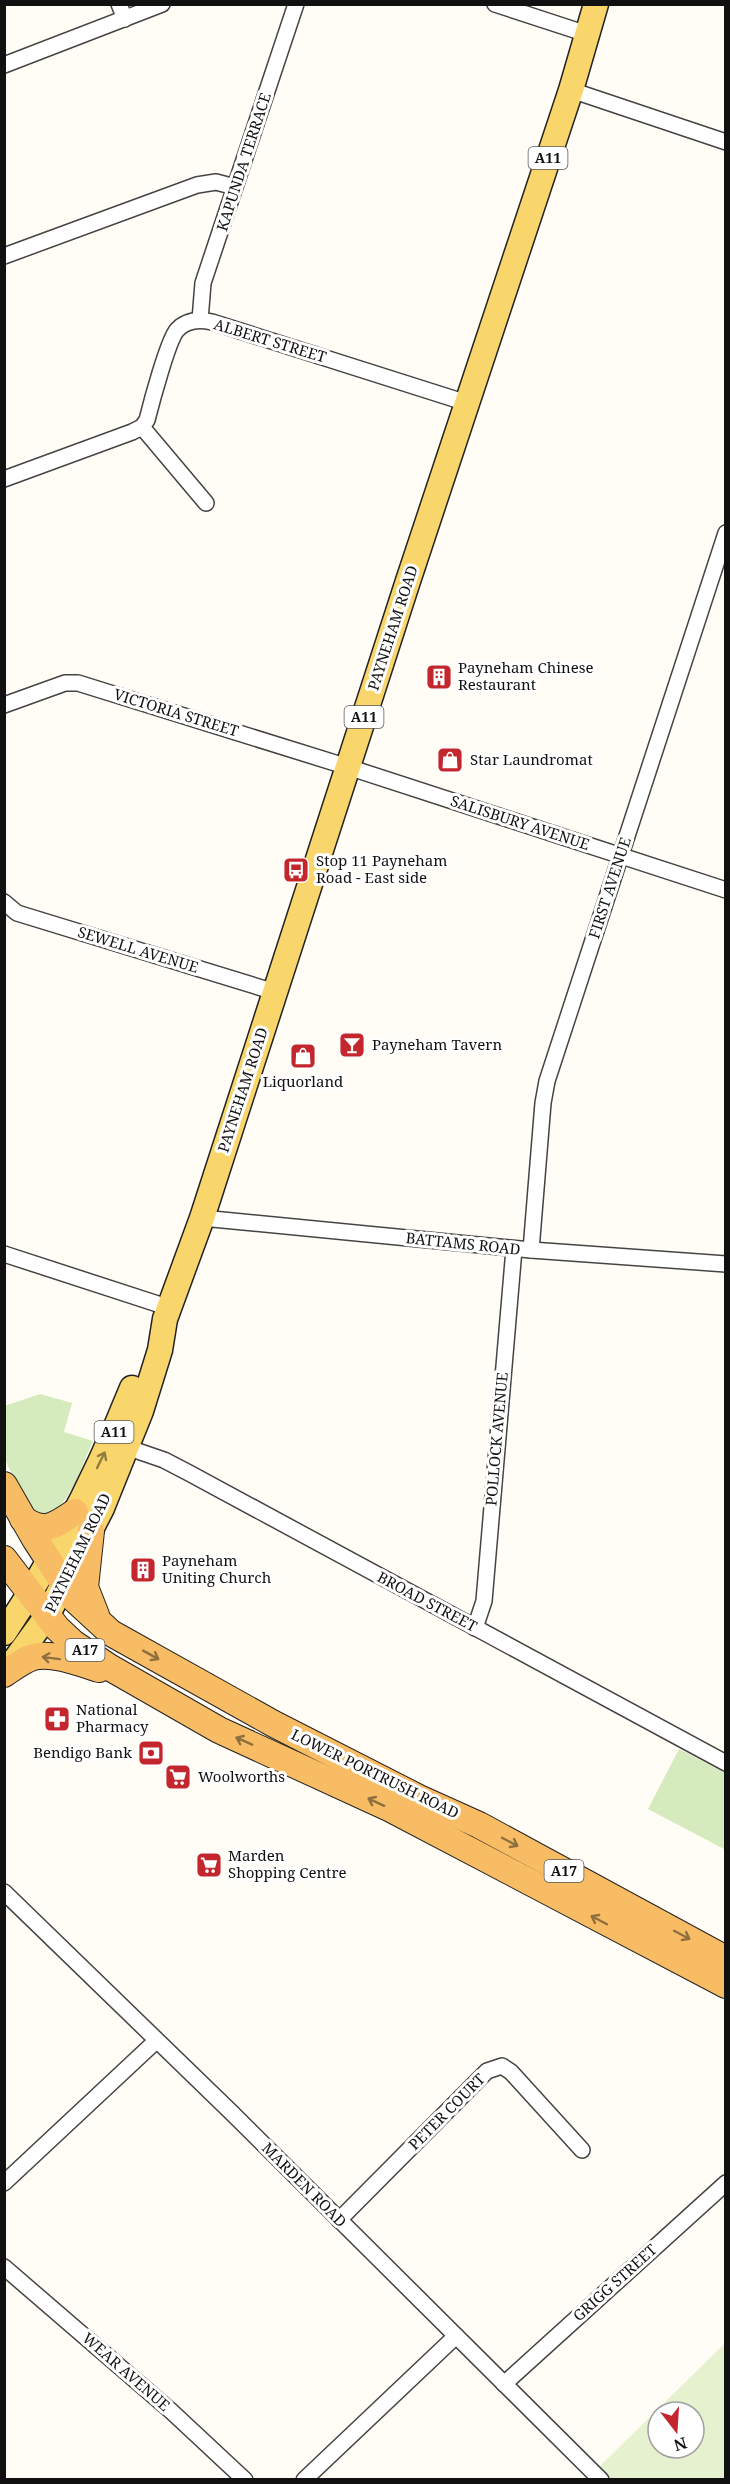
<svg xmlns="http://www.w3.org/2000/svg" width="730" height="2484" font-family="'Noto Serif',serif">
	<style>
		.green { fill: #d5ebbd }
		.pitch { fill: #e6f2cf; fill-rule: evenodd }
		.lines { fill: none; stroke-linecap: round; stroke-linejoin: round }
		.minor-casing { stroke: #444; stroke-width: 18 }
		.primary-casing { stroke: #222; stroke-width: 27 }
		.trunk-casing { stroke: #222; stroke-width: 28 }
		.minor { stroke: #fff; stroke-width: 15 }
		.primary { stroke: #f9d66b; stroke-width: 24 }
		.trunk { stroke: #f7bc64; stroke-width: 26 }
		.oneway { stroke: #917d42 }
		.oneway2 { stroke: #906f3f }
		.labels { text-anchor: middle; stroke-width: 6; stroke-linejoin: round; paint-order: stroke }
		.shield { fill: #fff; stroke: #585858; stroke-width: 1.5 }
		.shield-label { font-size: 14px; font-weight: bold; fill: #111 }
		.street-label { font-size: 15px; fill: #111; stroke: #fff }
		.poi-label { font-size: 15px; fill: #111; stroke: #fff; text-anchor: start }
	</style>
	<rect width="100%" height="100%" fill="#fffdf5"/>
	<!-- green -->
	<g class="green">
		<path d="M40,1394L72,1403L64,1432L93,1441C82,1465 71,1502 48,1517L30,1514L5,1459L4,1406Z"/>
		<path d="M679,1749L725,1773L724,1849L648,1809Z"/>
	</g>
	<!-- pitch -->
	<path class="pitch" d="M725,2343V2479H601L594,2472ZM658,2412H694V2448H658Z"/>
	<g class="lines">
		<defs>
			<g id="minor">
				<path d="M119,4L125,19"/>
				<path d="M495,4L587,34"/>
				<path d="M4,65L162,4"/>
				<path d="M571,90L726,142"/>
				<path d="M4,256L197,185L216,182L235,187"/>
				<path d="M200,320L203,283L296,4"/>
				<path d="M142,427L206,503"/>
				<path d="M4,479L132,432L142,427L147,420C151,404 168,340 177,330C186,320 199,319 212,322L467,403"/>
				<path d="M4,705L65,683H78L348,767L726,890"/>
				<path d="M4,902L17,913L275,992"/>
				<path d="M202,1218L531,1250L726,1264"/>
				<path d="M531,1250L543,1103L547,1081L726,533"/>
				<path d="M4,1254L170,1308"/>
				<path d="M126,1447L164,1460L189,1473L726,1763"/>
				<path d="M475,1628L484,1601L514,1249"/>
				<path d="M4,1892L232,2113L601,2480"/>
				<path d="M4,2183L156,2041"/>
				<path d="M339,2220L487,2071L502,2066L511,2072L582,2150"/>
				<path d="M4,2267L171,2411L245,2480"/>
				<path d="M504,2384L726,2183"/>
				<path d="M304,2480L456,2336"/>
			</g>
			<g id="primary">
				<path d="M4,1633C55,1557 98,1473 132,1388"/>
				<path d="M6,1672L47,1616L102,1508L141,1411L160,1350L165,1319L202,1218L407,584L571,90L596,4"/>
			</g>
			<g id="trunk">
				<path d="M4,1485L35,1539L74,1599L111,1633L274,1724L419,1798L479,1825L726,1959"/>
				<path d="M23,1519C45,1534 54,1526 75,1512"/>
				<path d="M91,1531L85,1587L96,1615"/>
				<path d="M4,1559L57,1628L73,1643L109,1667L219,1730L391,1809L726,1985"/>
				<path d="M4,1674C13,1668 23,1660 33,1657C53,1652 80,1663 99,1669"/>
			</g>
		</defs>
		<!-- minor casing -->
		<use href="#minor" class="minor-casing"/>
		<!-- primary casing -->
		<use href="#primary" class="primary-casing"/>
		<!-- trunk casing -->
		<use href="#trunk" class="trunk-casing"/>
		<!-- minor -->
		<use href="#minor" class="minor"/>
		<!-- primary -->
		<use href="#primary" class="primary"/>
		<!-- trunk -->
		<use href="#trunk" class="trunk"/>
	</g>
	<!-- one-way arrows -->
	<defs><path id="oneway-shaft" d="M-6 0H5M1.5-3L5.5 0L1.5 3" fill="none" stroke-width="1.6" stroke-linecap="round" stroke-linejoin="round" transform="scale(1.5)"/></defs>
	<use class="oneway" href="#oneway-shaft" transform="translate(101 1460) rotate(-64)"/>
	<g class="oneway2">
		<use href="#oneway-shaft" transform="translate(151 1655) rotate(29)"/>
		<use href="#oneway-shaft" transform="translate(51 1658) rotate(-173)"/>
		<use href="#oneway-shaft" transform="translate(244 1741) rotate(-156)"/>
		<use href="#oneway-shaft" transform="translate(376 1802) rotate(-155)"/>
		<use href="#oneway-shaft" transform="translate(510 1842) rotate(28)"/>
		<use href="#oneway-shaft" transform="translate(599 1920) rotate(-152)"/>
		<use href="#oneway-shaft" transform="translate(682 1935) rotate(28)"/>
	</g>
	<!-- icons -->
	<defs>
		<symbol id="building-square" viewBox="-11 -11 22 22"><rect x="-9" y="-9" width="18" height="18" rx="4" fill="#c4262e" stroke="#fff"/><path d="M-4-6H4V6H1V3H-1V6H-4ZM-2.5-4.3h1.7v1.8h-1.7ZM.8-4.3h1.7v1.8H.8ZM-2.5-1h1.7V.8h-1.7ZM.8-1h1.7V.8H.8Z" fill="#fff"/></symbol>
		<symbol id="shop-square" viewBox="-11 -11 22 22"><rect x="-9" y="-9" width="18" height="18" rx="4" fill="#c4262e" stroke="#fff"/><path d="M-5-2.5h2.3a2.7 3.5 0 0 1 5.4 0H5L5.5 6h-11ZM-1.5-2.5h3a1.5 2.3 0 0 0-3 0Z" fill="#fff"/></symbol>
		<symbol id="bus-square" viewBox="-11 -11 22 22"><rect x="-9" y="-9" width="18" height="18" rx="4" fill="#c4262e" stroke="#fff"/><path d="M-5-6H5V4H4V6H2V4H-2V6H-4V4H-5ZM-3.5-4V0h7V-4ZM-3.5 1.2v1.5H-2V1.2ZM2 1.2v1.5H3.5V1.2Z" fill="#fff"/></symbol>
		<symbol id="bar-square" viewBox="-11 -11 22 22"><rect x="-9" y="-9" width="18" height="18" rx="4" fill="#c4262e" stroke="#fff"/><path d="M-6-5H6L.8 .8V4.5H3.5V6h-7V4.5H-.8V.8Z" fill="#fff"/></symbol>
		<symbol id="pharmacy-square" viewBox="-11 -11 22 22"><rect x="-9" y="-9" width="18" height="18" rx="4" fill="#c4262e" stroke="#fff"/><path d="M-2-6h4v4h4v4h-4v4h-4v-4h-4v-4h4Z" fill="#fff"/></symbol>
		<symbol id="bank-square" viewBox="-11 -11 22 22"><rect x="-9" y="-9" width="18" height="18" rx="4" fill="#c4262e" stroke="#fff"/><path d="M-6-4H6V4H-6ZM0-2.3a2.3 2.3 0 1 0 0 4.6a2.3 2.3 0 1 0 0-4.6Z" fill="#fff"/></symbol>
		<symbol id="supermarket-square" viewBox="-11 -11 22 22"><rect x="-9" y="-9" width="18" height="18" rx="4" fill="#c4262e" stroke="#fff"/><path d="M-6-5.5h2.5l.6 2H6L4.5 2H-2.5L-4.4-4H-6ZM-1.5 3.2a1.3 1.3 0 1 0 .1 0ZM3 3.2a1.3 1.3 0 1 0 .1 0Z" fill="#fff"/></symbol>
	</defs>
	<g fill-rule="evenodd">
		<use href="#building-square" x="424" y="662" width="30" height="30"/>
		<use href="#shop-square" x="435" y="745" width="30" height="30"/>
		<use href="#bus-square" x="281" y="855" width="30" height="30"/>
		<use href="#bar-square" x="337" y="1030" width="30" height="30"/>
		<use href="#shop-square" x="288" y="1041" width="30" height="30"/>
		<use href="#building-square" x="128" y="1555" width="30" height="30"/>
		<use href="#pharmacy-square" x="42" y="1704" width="30" height="30"/>
		<use href="#bank-square" x="136" y="1738" width="30" height="30"/>
		<use href="#supermarket-square" x="163" y="1762" width="30" height="30"/>
		<use href="#supermarket-square" x="194" y="1850" width="30" height="30"/>
	</g>
	<g class="labels">
		<!-- shield labels -->
		<g class="shield">
			<rect x="528.5" y="147" width="39" height="22" rx="4.5"/>
			<rect x="344.5" y="706" width="39" height="22" rx="4.5"/>
			<rect x="94.5" y="1421" width="39" height="22" rx="4.5"/>
			<rect x="65.5" y="1639" width="39" height="22" rx="4.5"/>
			<rect x="544.5" y="1860" width="39" height="22" rx="4.5"/>
		</g>
		<g class="shield-label">
			<text x="548" y="163">A11</text>
			<text x="364" y="722">A11</text>
			<text x="114" y="1437">A11</text>
			<text x="85" y="1655">A17</text>
			<text x="564" y="1876">A17</text>
		</g>
		<!-- street labels -->
		<g class="street-label">
			<text transform="translate(244 162) rotate(-72)" y="5">KAPUNDA TERRACE</text>
			<text transform="translate(270 341) rotate(17)" y="5">ALBERT STREET</text>
			<text transform="translate(393 628) rotate(-72)" y="5">PAYNEHAM ROAD</text>
			<text transform="translate(176 713) rotate(17)" y="5">VICTORIA STREET</text>
			<text transform="translate(520 823) rotate(18)" y="5">SALISBURY AVENUE</text>
			<text transform="translate(610 888) rotate(-72)" y="5">FIRST AVENUE</text>
			<text transform="translate(138 950) rotate(17)" y="5">SEWELL AVENUE</text>
			<text transform="translate(243 1090) rotate(-72)" y="5">PAYNEHAM ROAD</text>
			<text transform="translate(463 1244) rotate(6)" y="5">BATTAMS ROAD</text>
			<text transform="translate(497 1439) rotate(-85)" y="5">POLLOCK AVENUE</text>
			<text transform="translate(78 1553) rotate(-64)" y="5">PAYNEHAM ROAD</text>
			<text transform="translate(427 1602) rotate(28)" y="5">BROAD STREET</text>
			<text transform="translate(375 1774) rotate(26)" y="5">LOWER PORTRUSH ROAD</text>
			<text transform="translate(447 2112) rotate(-45)" y="5">PETER COURT</text>
			<text transform="translate(304 2185) rotate(45)" y="5">MARDEN ROAD</text>
			<text transform="translate(615 2283) rotate(-42)" y="5">GRIGG STREET</text>
			<text transform="translate(126 2372) rotate(41)" y="5">WEAR AVENUE</text>
		</g>
		<!-- poi labels -->
		<g class="poi-label">
			<text x="458" y="673">Payneham Chinese<tspan x="458" dy="17">Restaurant</tspan></text>
			<text x="470" y="765">Star Laundromat</text>
			<text x="316" y="866">Stop 11 Payneham<tspan x="316" dy="17">Road - East side</tspan></text>
			<text x="372" y="1050">Payneham Tavern</text>
			<text x="303" y="1087" text-anchor="middle">Liquorland</text>
			<text x="162" y="1566">Payneham<tspan x="162" dy="17">Uniting Church</tspan></text>
			<text x="76" y="1715">National<tspan x="76" dy="17">Pharmacy</tspan></text>
			<text x="132" y="1758" text-anchor="end">Bendigo Bank</text>
			<text x="198" y="1782">Woolworths</text>
			<text x="228" y="1861">Marden<tspan x="228" dy="17">Shopping Centre</tspan></text>
		</g>
	</g>
	<!-- border -->
	<rect width="730" height="2484" fill="none" stroke="#111111" stroke-width="12"/>
	<!-- north arrow -->
	<g transform="translate(676 2430) rotate(163)"><circle r="28" fill="#ffffff" stroke="#a0a0a0" stroke-width="1.5"/>
	<path d="M0-4.5L10 22L0 15L-10 22Z" fill="#c4262e"/>
	<text y="-9" font-size="16" font-weight="bold" text-anchor="middle" fill="#111111">N</text>
	</g>
</svg>
